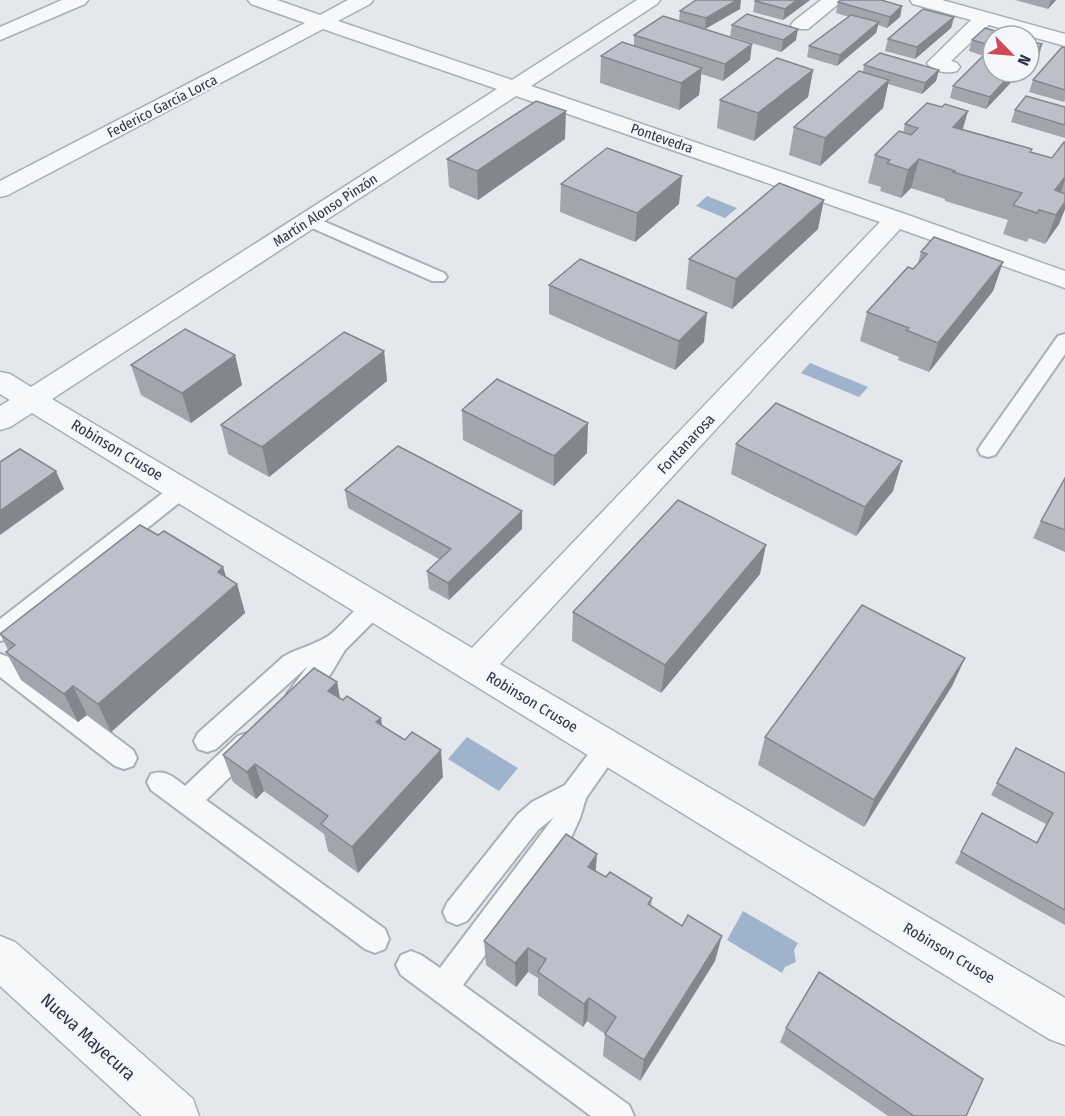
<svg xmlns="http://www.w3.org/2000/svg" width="1065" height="1116" font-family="'Fira Sans Condensed',sans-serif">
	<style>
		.water { fill: #9fb4cc }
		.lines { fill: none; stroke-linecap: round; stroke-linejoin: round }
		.service-casing { stroke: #a9aeb7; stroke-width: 4 }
		.minor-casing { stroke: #a9aeb7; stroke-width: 3 }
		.service { fill: #f7f8fa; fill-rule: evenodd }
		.minor { fill: #f7f8fa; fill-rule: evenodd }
		.wall { fill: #a1a5ae }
		.shaded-wall { fill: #83868d }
		.building { fill: #bbc0ca; stroke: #83868d; stroke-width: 1.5 }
		.labels { text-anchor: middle; stroke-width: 4.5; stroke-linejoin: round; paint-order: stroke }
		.far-street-label { font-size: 14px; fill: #2b3445; stroke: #f4f6f9 }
		.street-label { font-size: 15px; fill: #2b3445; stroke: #f4f6f9 }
		.near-street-label { font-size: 18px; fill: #2b3445; stroke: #f4f6f9 }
	</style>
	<rect width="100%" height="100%" fill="#e4e7ec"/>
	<!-- water -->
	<g class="water">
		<path d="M707,196L737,208L725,218L696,206Z"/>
		<path d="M810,363L868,387L859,397L801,373Z"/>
		<path d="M467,737L518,768L499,791L448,759Z"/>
		<path d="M743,911L798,943L794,950L796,962L785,967L782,973L727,940Z"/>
	</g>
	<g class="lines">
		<defs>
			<g id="service">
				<path d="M309,215L444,273L447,277L444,281H432L303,224L301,220Z"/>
				<path d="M1065,334V354L995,455L988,457L981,455L978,450L981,445L1058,336Z"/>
				<path d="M181,482L189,485L192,490L189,495L8,639L0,641V619L173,485Z"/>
				<path d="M374,598L382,601L386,607L382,613L345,650L330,675L308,701L299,704L290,701L287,694L308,666L216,749L207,752L198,749L194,741L198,733L283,657C297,648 319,644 331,634C345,623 356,604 374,598Z"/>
				<path d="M0,654L9,657L133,750L137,758L133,766L124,769L115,766L0,677Z"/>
				<path d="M247,733L256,736L260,744L256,752L206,800L385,929L389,939L385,949L375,953L365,949L151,790L147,782L151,774C165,769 174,777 185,786L238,736Z"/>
				<path d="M608,737L617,740L621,748L586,798L580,818L569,842L463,985L629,1105L634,1116H591L401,975L396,965L401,955L411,951L421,955L440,968L554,817L538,830L467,921L457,925L447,921L443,912L447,903L518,814L532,802L565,785L599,740Z"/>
			</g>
			<g id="minor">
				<path d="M62,0H88L85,4L0,40V27Z"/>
				<path d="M248,0H277L320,15L348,0H373L370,4L338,21L512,80L637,0H660L657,4L531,86L905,214L1065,271V288L900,229L500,664L1065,998V1045L1049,1039L32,413L10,427L0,430V406L10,400L0,394V372L10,374L31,387L497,89L323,29L8,195L0,197V181L305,23L251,4ZM516,96L880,222L472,648L52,399Z"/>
				<path d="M821,0H843L808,29H794L791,25L794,21Z"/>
				<path d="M910,0H942L1065,34V46L989,25L951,61L957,63L960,67L957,71C948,74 933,72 927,63L971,20L913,4Z"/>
				<path d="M0,936L15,942L193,1099L199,1116H142L0,986Z"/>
			</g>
		</defs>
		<!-- service casing -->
		<use href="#service" class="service-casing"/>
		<!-- minor casing -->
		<use href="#minor" class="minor-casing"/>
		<!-- service -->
		<use href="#service" class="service"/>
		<!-- minor -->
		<use href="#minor" class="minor"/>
	</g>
	<!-- wall -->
	<g class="wall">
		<path d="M756,0H810L783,20L753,12L755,1Z"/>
		<path d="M1015,0H1056L1048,9Z"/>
		<path d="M838,2L902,6L900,17L887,28L878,25L876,33L837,66L807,57L809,46L849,17L836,13Z"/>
		<path d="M740,9L705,29L750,60L723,81L701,74L699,95L679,110L600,83L601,56L634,46V35L679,21L680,11Z"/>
		<path d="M954,17L951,28L915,59L885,51L888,39Z"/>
		<path d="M732,25L796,40L781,52L730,36Z"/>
		<path d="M993,36V72L1018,75L986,109L950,98L953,86L984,56L969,51L972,40Z"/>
		<path d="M1065,48V100L1064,102L1029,92L1033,80Z"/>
		<path d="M864,65L939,70L936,81L922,94L888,84L883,108L820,166L789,155L794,127L863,72Z"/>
		<path d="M813,70L808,97L754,141L717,128L720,100Z"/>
		<path d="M1065,107V138L1011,122L1015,110Z"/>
		<path d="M905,124L963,129L1032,149L1031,152L1052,158L1065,142V209L1059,224L1045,244L1029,238L1027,242L1003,234L1008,220L945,201V199L911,188L901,198L880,191L881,187L868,183L875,155L903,133Z"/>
		<path d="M565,139L478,200L449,187L447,159Z"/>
		<path d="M561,184L679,204L635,242L560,212Z"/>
		<path d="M818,229L732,309L686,289L689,259Z"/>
		<path d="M921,252L1003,262L993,291L929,372L898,360L899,357L860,341L867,312L913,269L918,263Z"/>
		<path d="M549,285L704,342L675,370L549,314Z"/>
		<path d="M384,351L387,381L269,477L228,454L221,425Z"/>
		<path d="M235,355L242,385L191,423L141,395L131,365Z"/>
		<path d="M462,410L587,453L554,486L463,440Z"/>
		<path d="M736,444L893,491L856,536L731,474Z"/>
		<path d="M1065,478V552L1033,538L1041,521Z"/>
		<path d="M345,490L522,529L449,600L429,589L427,571L439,559L348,508Z"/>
		<path d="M158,535L223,567L226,577L237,584L245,613L111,732L87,715L78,722L21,680L6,652L8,650L0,634Z"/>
		<path d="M760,574L661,693L572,641L573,612Z"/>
		<path d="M965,658L952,686L864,827L758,765L765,737Z"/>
		<path d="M337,682L340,698L382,726L443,777L358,873L328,851L324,834L264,791L256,799L233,782L223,755Z"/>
		<path d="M1016,748L1065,773V925L955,863L982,813L1036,843L1046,824L991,795Z"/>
		<path d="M596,872L606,877L652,898L651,906L715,961L640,1081L603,1056L605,1034L587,1021L583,1027L538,995V978L528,972L516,987L486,965L484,941Z"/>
		<path d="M786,1028L966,1116H888L780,1042Z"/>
	</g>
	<!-- shaded-wall -->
	<g class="shaded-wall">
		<path d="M737,0H741L740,9L705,29L706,18Z"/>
		<path d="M797,0H810L783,20L785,9Z"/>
		<path d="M1051,0H1056L1048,9Z"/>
		<path d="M902,6L900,17L887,28L890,17Z"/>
		<path d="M954,17L951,28L915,59L917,47Z"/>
		<path d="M879,22L876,33L837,66L840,55Z"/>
		<path d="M798,29L796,40L781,52L783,40Z"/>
		<path d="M752,44L750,60L723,81L725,64Z"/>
		<path d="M1042,44L1039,56L1029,67L1030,58Z"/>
		<path d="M702,68L699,95L679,110L681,83Z"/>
		<path d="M813,70L808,97L754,141L758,113Z"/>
		<path d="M939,70L936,81L922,94L925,83Z"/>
		<path d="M1013,72H1019L1018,75L986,109L990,97Z"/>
		<path d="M889,80L883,108L820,166L825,138Z"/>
		<path d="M566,111L565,139L478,200L477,171Z"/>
		<path d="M968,111L960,139L953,127Z"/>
		<path d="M919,159L911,188L901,198L908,170Z"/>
		<path d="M682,176L679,204L635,242L637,213Z"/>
		<path d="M1065,177V180L1057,203L1055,190Z"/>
		<path d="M824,200L818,229L732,309L736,279Z"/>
		<path d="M1065,202V209L1059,224L1045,244L1056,215Z"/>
		<path d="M1003,262L993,291L929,372L938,343Z"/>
		<path d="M707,313L704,342L675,370L679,341Z"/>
		<path d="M384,351L387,381L269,477L262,447Z"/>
		<path d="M235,355L242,385L191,423L182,393Z"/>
		<path d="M588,423L587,453L554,486V456Z"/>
		<path d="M902,461L893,491L856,536L865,507Z"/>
		<path d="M56,471L64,489L0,535V511Z"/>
		<path d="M522,511V529L449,600L448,583Z"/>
		<path d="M766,545L760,574L661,693L665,665Z"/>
		<path d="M223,567L230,590L237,584L245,613L111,732L98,704L218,572Z"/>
		<path d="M965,658L952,686L864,827L874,800Z"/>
		<path d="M337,682L342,711L328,691Z"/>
		<path d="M73,686L87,715L78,722L64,694Z"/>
		<path d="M381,718L385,746L376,722Z"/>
		<path d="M441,750L443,777L358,873L352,847Z"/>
		<path d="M255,764L264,791L256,799L247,772Z"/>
		<path d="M597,854L595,880L588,867Z"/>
		<path d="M722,936L715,961L640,1081L644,1060Z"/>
		<path d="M528,948V972L516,987L515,963Z"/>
		<path d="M589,998L587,1021L583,1027L584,1004Z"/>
	</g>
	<!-- building -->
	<g class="building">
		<path d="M696,0H737L706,18L680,11Z"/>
		<path d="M756,0H797L785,9L755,1Z"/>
		<path d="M841,0H881L902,6L890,17L838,2Z"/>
		<path d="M923,9L954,17L917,47L888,39Z"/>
		<path d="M747,14L798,29L783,40L732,25Z"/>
		<path d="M851,15L879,22L840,55L809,46Z"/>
		<path d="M663,16L752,44L725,64L634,35Z"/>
		<path d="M985,28L1012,36H993V46L972,40Z"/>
		<path d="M1029,41L1042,44L1030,58H1029Z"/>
		<path d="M622,42L702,68L681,83L601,56Z"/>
		<path d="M1062,47L1065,48V90L1033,80Z"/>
		<path d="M880,53L939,70L925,83L864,65Z"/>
		<path d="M986,53L993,55V72H1013L990,97L953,86Z"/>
		<path d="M777,58L813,70L758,113L720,100Z"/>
		<path d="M859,71L889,80L825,138L794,127Z"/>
		<path d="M1026,96L1065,107V125L1015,110Z"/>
		<path d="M536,101L566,111L477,171L447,159Z"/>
		<path d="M927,103L942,107L945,104L968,111L953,127L1032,149L1030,152L1052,158L1064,142H1065V177L1055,190L1065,194V202L1056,215L1039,210L1037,213L1013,205L1022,193L953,172L955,171L919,159L908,170L887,163L890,160L875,155L899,131L911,135L918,128L905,124Z"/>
		<path d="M607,148L682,176L637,213L561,184Z"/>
		<path d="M779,183L824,200L736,279L689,259Z"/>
		<path d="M934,237L1003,262L938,343L906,330L909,328L867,312L908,267L913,269L927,254L921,252Z"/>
		<path d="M580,259L707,313L679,341L549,285Z"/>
		<path d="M185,329L235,355L182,393L131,365Z"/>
		<path d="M344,332L384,351L262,447L221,425Z"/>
		<path d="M497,379L588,423L554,456L462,410Z"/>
		<path d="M776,403L902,461L865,507L736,444Z"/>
		<path d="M398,446L522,511L448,583L427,571L451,549L345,490Z"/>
		<path d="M20,449L56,471L0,511V462Z"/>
		<path d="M1065,478V530L1041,521Z"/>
		<path d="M678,500L766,545L665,665L573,612Z"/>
		<path d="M140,525L158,535L164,531L223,567L218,572L237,584L98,704L73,686L64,694L6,652L15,645L0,634Z"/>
		<path d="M862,605L965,658L874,800L765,737Z"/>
		<path d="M314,668L337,682L328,691L343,700L347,696L381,718L376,722L405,740L412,732L441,750L352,847L321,824L328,816L255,764L247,772L223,755Z"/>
		<path d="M1016,748L1065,773V910L961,852L982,813L1037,843L1053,813L997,783Z"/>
		<path d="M566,834L597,854L588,867L606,877L610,872L652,898L648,904L682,926L688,915L722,936L644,1060L605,1034L616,1017L589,998L584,1004L538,972L546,959L528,948L515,963L484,941Z"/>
		<path d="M819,972L983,1079L966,1116H914L786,1028Z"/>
	</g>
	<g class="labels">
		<!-- far-street labels -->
		<g class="far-street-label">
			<text transform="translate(162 106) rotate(-27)" y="5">Federico García Lorca</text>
			<text transform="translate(662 138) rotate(19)" y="5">Pontevedra</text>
			<text transform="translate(325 210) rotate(-33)" y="5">Martín Alonso Pinzón</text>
		</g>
		<!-- street labels -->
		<g class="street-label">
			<text transform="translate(686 444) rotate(-47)" y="5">Fontanarosa</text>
			<text transform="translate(117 450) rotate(31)" y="5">Robinson Crusoe</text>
			<text transform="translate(532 702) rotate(31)" y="5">Robinson Crusoe</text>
			<text transform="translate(949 953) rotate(31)" y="5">Robinson Crusoe</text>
		</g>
		<!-- near-street labels -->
		<g class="near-street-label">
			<text transform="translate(88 1037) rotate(42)" y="6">Nueva Mayecura</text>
		</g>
	</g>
	<!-- north arrow -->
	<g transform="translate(1011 54) rotate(115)"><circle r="28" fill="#f4f6f9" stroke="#a4a8b1" stroke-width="1.5"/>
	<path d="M0-4.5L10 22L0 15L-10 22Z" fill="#d1495b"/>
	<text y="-9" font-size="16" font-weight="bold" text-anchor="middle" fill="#2b3445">N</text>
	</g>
</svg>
